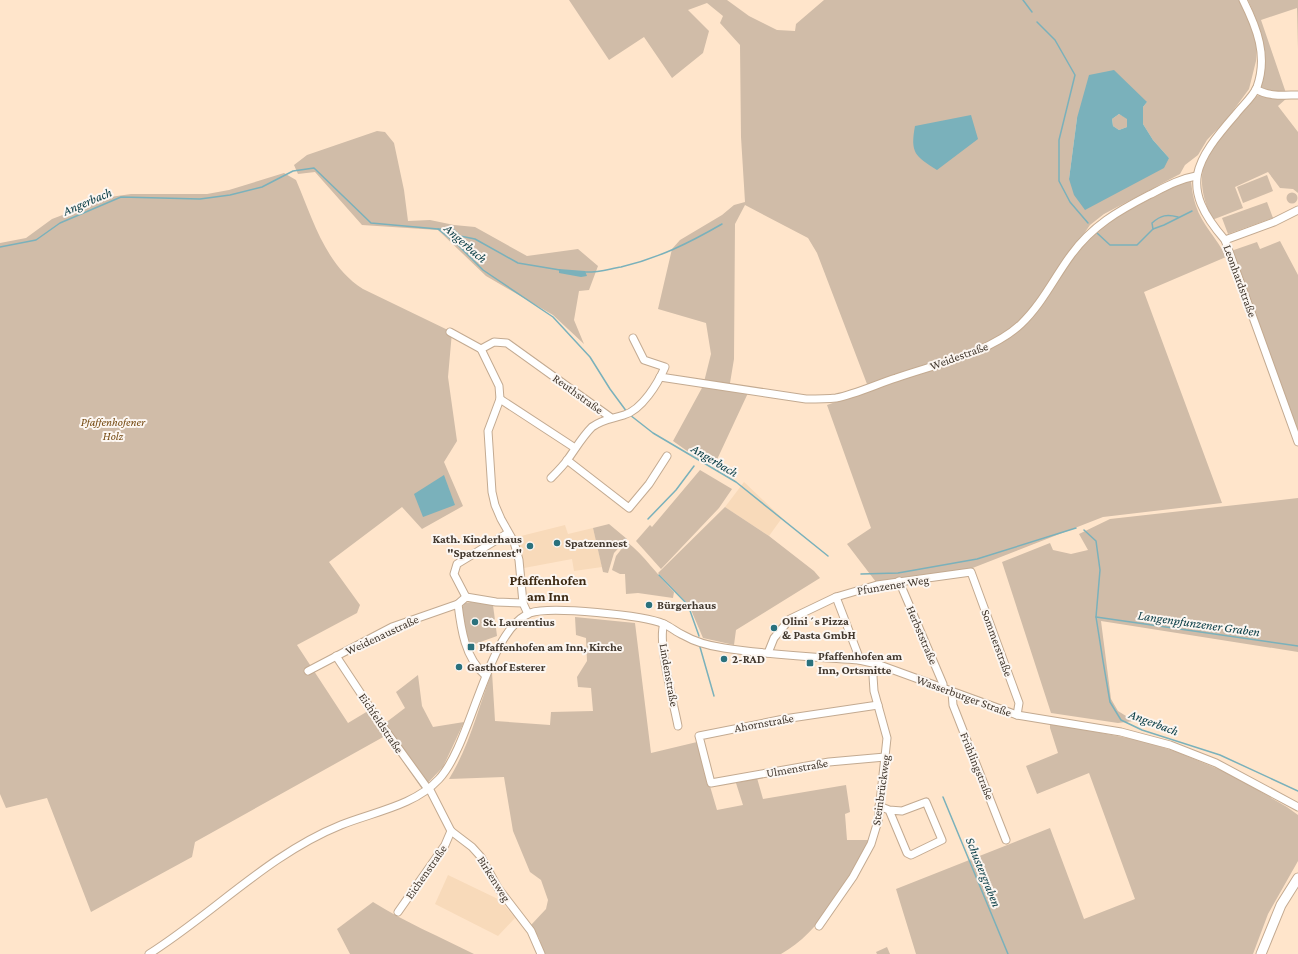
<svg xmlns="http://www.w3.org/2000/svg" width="1298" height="954" font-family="'Crimson Pro',serif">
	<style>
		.built { fill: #f8daba }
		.green { fill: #d0bca8; fill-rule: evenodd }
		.water { fill: #7ab1bb; fill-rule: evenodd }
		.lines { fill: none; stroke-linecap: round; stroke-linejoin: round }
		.stream { stroke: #7ab1bb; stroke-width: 1.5 }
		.minor-casing { stroke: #c3aa91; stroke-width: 9 }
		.secondary-casing { stroke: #c3aa91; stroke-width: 11 }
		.minor { stroke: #fff; stroke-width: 7 }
		.secondary { stroke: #fff; stroke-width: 9 }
		.poi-dot { fill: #2a717d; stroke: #fcf6f1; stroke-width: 1.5 }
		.labels { text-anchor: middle; stroke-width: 4; stroke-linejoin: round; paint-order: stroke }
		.street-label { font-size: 12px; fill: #42382e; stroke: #fcf6f1 }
		.park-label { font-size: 12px; font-style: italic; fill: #754a12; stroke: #fcf6f1 }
		.poi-label { font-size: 12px; font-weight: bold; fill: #42382e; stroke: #fcf6f1; text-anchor: start }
		.water-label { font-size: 13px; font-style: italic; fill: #0d4049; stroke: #fcf6f1 }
		.quarter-label { font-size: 14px; font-weight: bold; fill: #3c2913; stroke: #fcf6f1 }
	</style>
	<rect width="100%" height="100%" fill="#ffe5cb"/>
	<!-- built -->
	<g class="built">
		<path d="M744,482L782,518L769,536L725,507Z"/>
		<path d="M565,525L568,534L593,528L602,567L574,571L572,559L524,568L517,537Z"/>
		<path d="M448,875L500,900L515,918L498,936L435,904Z"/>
	</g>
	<!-- green -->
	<g class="green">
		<path d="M569,0H727L749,16L777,30L795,31L796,24L824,0H1240L1251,22L1257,47L1256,61L1249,89L1227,119L1207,140L1198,155L1185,165L1180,174L1104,214L1090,225L1029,312C991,352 926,365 875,383L867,384L817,253L808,238L745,205L735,224L734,359L729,389L748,393L714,466L697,458L673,441L703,386L711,354L706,323L658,309L672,249L680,240L722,215L734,205L745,202L741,137L740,45L720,23L723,16L707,3L688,10L709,31L703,53L672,78L644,37L609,60ZM1147,102L1143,107V124L1153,140L1169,158L1069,179L1077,118Z"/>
		<path d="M1248,0H1298V49L1297,8L1261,20L1286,93L1270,91L1260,87C1269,52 1262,32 1248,0Z"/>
		<path d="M1263,94L1287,98L1278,106L1298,132V193L1293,189L1280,188L1268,172L1235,187L1243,208L1212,220C1198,187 1197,166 1219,136C1224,130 1232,125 1237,119C1245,110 1250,96 1263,94Z"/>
		<path d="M1119,114L1127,118V127L1119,130L1113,126L1112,119Z"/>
		<path d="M377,131L385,132L394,143L404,190L408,221L430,220L454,225L475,227L527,256L578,249L598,266L589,290L579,291L574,320L584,344L553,315L486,276L438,230L362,225L315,172L298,174L294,165L307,155Z"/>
		<path d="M284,173L296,180C313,219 325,265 363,289L452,332L448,377L457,441L444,462L463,506L422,529L402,507L329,562L360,605L357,613L297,645L348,723L368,711L380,727L405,708L396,692L418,675L422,706L433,727L464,722L443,767L422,789L385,736L195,842L192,857L91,912L47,798L6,808L0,794V243L26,238L52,219L110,197L131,194H207L229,190Z"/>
		<path d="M1267,175L1273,191L1243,203L1237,187Z"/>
		<path d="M1191,181C1192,189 1193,198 1196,206C1202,225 1218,239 1226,257L1144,292L1222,503L1103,517L970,569L876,582L847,544L871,528L827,405L981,351L1015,333L1083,241L1121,214L1177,185Z"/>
		<circle cx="1292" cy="198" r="5.5"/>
		<path d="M1267,202L1273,218L1228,234L1222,218Z"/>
		<path d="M1280,241L1298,275V434L1231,251L1257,242L1260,249Z"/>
		<path d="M700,470L732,489L719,508L661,569L636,541L650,525L652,527Z"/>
		<path d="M1298,498V652L1101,621L1111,699L1118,711L1134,721L1118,723L1051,713L1002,562L1050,543L1053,550L1071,554L1088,550L1079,534L1110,519Z"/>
		<path d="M725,507L769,536L814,571L820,578L736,630L734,645L703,638L689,605L658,573Z"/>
		<path d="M609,524L627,539L614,553L608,573L603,572L593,528Z"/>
		<path d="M627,542C644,555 658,576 674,592L673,598L638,593L626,594L625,574H620L612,570L616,556Z"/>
		<path d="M471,602L493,605L497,636L475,644L466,640L461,613L464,603Z"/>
		<path d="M575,617L635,623L651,753L697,742L717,810L743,805L736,783L757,778L763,799L846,785L850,812L845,814L847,840H868V842C848,882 821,932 781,954H544L539,938L531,925L546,909L548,900L541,880L530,872L513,831L504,777L449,779C470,745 478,708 492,672L495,721L550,725L551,712L593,711L591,688L578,687L577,677L587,661L586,638L576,635Z"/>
		<path d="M1050,723L1143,741L1177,752L1228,773L1287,807L1298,815V861L1268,914L1253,954H916L896,889L1050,828L1084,919L1135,899L1089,773L1037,794L1026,766L1058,753L1050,728Z"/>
		<path d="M373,902C405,922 440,937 474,954H350L337,929Z"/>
		<path d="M887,947L890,954H877L876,952Z"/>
	</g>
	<!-- water -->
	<g class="water">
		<path d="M1114,70L1147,102L1143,107V124L1153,140L1169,158L1164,168L1085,210L1074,195L1069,179L1077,118L1089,75ZM1119,114L1127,119V127L1119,130L1113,126L1112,119Z"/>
		<path d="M971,115L978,139L937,170C915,156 910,153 915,126Z"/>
		<path d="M559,269L585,271L587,276L581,277L559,273Z"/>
		<path d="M444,475L455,505L423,517L414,494Z"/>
	</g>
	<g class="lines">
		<!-- stream -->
		<g class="stream">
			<path d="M1023,0L1032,12"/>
			<path d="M1037,22L1055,40L1075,75L1059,140V181L1070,202L1088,223"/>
			<path d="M438,229L454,230L460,236L475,239L518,263L560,270"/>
			<path d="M1153,229L1152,223C1161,215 1167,214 1178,217"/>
			<path d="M1097,233L1110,245H1137L1153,229L1164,225L1192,211"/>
			<path d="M0,247L36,240L60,223L121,197L200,199L230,195L262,187L293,171L314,168L371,223L438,229L457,244L483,270L553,317L590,357L610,389L627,412"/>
			<path d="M584,272C596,273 609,269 621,267C659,258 689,243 722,224"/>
			<path d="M630,415L653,433L736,482L828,556"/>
			<path d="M648,519L676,490L694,466"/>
			<path d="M1084,530L1096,541L1100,570L1096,617L1103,661L1110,702L1121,720L1142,730L1220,755L1298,791"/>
			<path d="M861,574L898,573L977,559L1076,528"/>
			<path d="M659,575L688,605L699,636"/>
			<path d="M1096,617L1298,646"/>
			<path d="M700,647L714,696"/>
			<path d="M943,797L1008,954"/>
		</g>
		<defs>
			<g id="minor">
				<path d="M1243,0C1257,28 1268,56 1257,87C1253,97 1242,106 1236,114C1195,161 1178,186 1225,240L1298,442"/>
				<path d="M1256,89C1268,97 1284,95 1298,95"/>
				<path d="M1225,240L1274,222L1298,210"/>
				<path d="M450,332L481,349L499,386L500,399L488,431L492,492L495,505L501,519L514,542L519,560L523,603L528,614"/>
				<path d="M481,349L494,342L507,343L610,417"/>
				<path d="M660,377L806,399C816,399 826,399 836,398C856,394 877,384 896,378C936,364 990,353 1021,324C1042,304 1054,278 1071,255C1092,226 1118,211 1149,195C1165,187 1179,179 1196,176"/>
				<path d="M500,399L575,448"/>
				<path d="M567,460L629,508L649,484L667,456"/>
				<path d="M551,478C557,472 563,466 568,459C576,448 582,437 592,427C603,419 612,419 624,415C642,410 658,383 665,367L644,360L633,338"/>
				<path d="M899,581L943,684V688"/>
				<path d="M466,597L454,574L457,564L508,533"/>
				<path d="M836,597L859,657V660"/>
				<path d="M458,604C461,629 465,658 485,675"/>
				<path d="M664,624C657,641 674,705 678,726"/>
				<path d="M768,653L774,638L790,619L836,597L877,585L971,572L1019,703L1017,715"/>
				<path d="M336,656L381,724L428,789"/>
				<path d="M308,671L392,627L458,604L466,597L496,602L523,603"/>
				<path d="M952,692L953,705L1006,840"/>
				<path d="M878,705L784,719L699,736L711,783L829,762L885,757"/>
				<path d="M429,788L451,831L472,847L481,857L498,888L531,931L541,954"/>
				<path d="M879,806L889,810L907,853L911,855L942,840L926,802L902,811L889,810"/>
				<path d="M398,912L445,845L451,831"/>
				<path d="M819,926L853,877L871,844L878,821L887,738L874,691L873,676L877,664"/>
				<path d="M149,954C214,913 269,854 341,825C373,812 414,806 439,779C472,744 487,630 530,613C550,606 644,615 664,624C671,627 676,632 683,635C695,642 710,646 724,648C769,655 814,657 859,660L877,664L1017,715L1121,732L1170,745L1216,763L1298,807"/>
			</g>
			<path id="secondary" d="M1261,954L1281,905L1298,878"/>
		</defs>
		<!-- minor casing -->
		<use href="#minor" class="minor-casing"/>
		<!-- secondary casing -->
		<use href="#secondary" class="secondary-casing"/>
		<!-- minor -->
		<use href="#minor" class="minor"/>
		<!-- secondary -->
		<use href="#secondary" class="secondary"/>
	</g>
	<!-- markers -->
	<g class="poi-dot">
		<circle cx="557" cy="543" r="4"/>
		<circle cx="530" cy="546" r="4"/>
		<circle cx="649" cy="605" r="4"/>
		<circle cx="475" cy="622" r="4"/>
		<circle cx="774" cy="628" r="4"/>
		<rect x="467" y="643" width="8" height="8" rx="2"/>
		<circle cx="724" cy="659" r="4"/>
		<rect x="806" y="659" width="8" height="8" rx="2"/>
		<circle cx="459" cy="667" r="4"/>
	</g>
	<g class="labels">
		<!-- street labels -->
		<g class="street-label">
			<text transform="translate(1240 281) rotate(70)" y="4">Leonhardstraße</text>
			<text transform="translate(959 356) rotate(-20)" y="4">Weidestraße</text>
			<text transform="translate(578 394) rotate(36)" y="4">Reuthstraße</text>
			<text transform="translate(893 585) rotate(-9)" y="4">Pfunzener Weg</text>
			<text transform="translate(382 635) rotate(-25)" y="4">Weidenaustraße</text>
			<text transform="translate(922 635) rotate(67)" y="4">Herbststraße</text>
			<text transform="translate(997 643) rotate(70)" y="4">Sommerstraße</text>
			<text transform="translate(669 675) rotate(80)" y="4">Lindenstraße</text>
			<text transform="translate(964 696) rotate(20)" y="4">Wasserburger Straße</text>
			<text transform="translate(381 723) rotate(56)" y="4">Eichfeldstraße</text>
			<text transform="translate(764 723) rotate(-10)" y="4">Ahornstraße</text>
			<text transform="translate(977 766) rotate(68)" y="4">Frühlingstraße</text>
			<text transform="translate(797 768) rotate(-10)" y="4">Ulmenstraße</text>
			<text transform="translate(881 790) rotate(-82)" y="4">Steinbrückweg</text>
			<text transform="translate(426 872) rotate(-55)" y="4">Eichenstraße</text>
			<text transform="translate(494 879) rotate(58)" y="4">Birkenweg</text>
		</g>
		<!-- park labels -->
		<g class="park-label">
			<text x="113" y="426">Pfaffenhofener<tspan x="113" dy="14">Holz</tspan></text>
		</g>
		<!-- poi labels -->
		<g class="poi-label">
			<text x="522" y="543" text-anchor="end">Kath. Kinderhaus<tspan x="522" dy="14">"Spatzennest"</tspan></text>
			<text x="565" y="547">Spatzennest</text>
			<text x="657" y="609">Bürgerhaus</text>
			<text x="782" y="625">Olini´s Pizza<tspan x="782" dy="14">&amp; Pasta GmbH</tspan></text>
			<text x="483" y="626">St. Laurentius</text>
			<text x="479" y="651">Pfaffenhofen am Inn, Kirche</text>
			<text x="818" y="660">Pfaffenhofen am<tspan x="818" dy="14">Inn, Ortsmitte</tspan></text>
			<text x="732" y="663">2-RAD</text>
			<text x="467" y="671">Gasthof Esterer</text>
		</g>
		<!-- water labels -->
		<g class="water-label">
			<text transform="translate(87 201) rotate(-23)" y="5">Angerbach</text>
			<text transform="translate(466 243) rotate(41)" y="5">Angerbach</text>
			<text transform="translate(715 460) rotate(31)" y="5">Angerbach</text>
			<text transform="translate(1199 623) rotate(8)" y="5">Langenpfunzener Graben</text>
			<text transform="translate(1154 722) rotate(21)" y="5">Angerbach</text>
			<text transform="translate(984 872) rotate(68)" y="5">Schustergraben</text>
		</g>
		<!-- quarter labels -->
		<g class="quarter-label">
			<text x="548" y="585">Pfaffenhofen<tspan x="548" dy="16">am Inn</tspan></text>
		</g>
	</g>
</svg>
